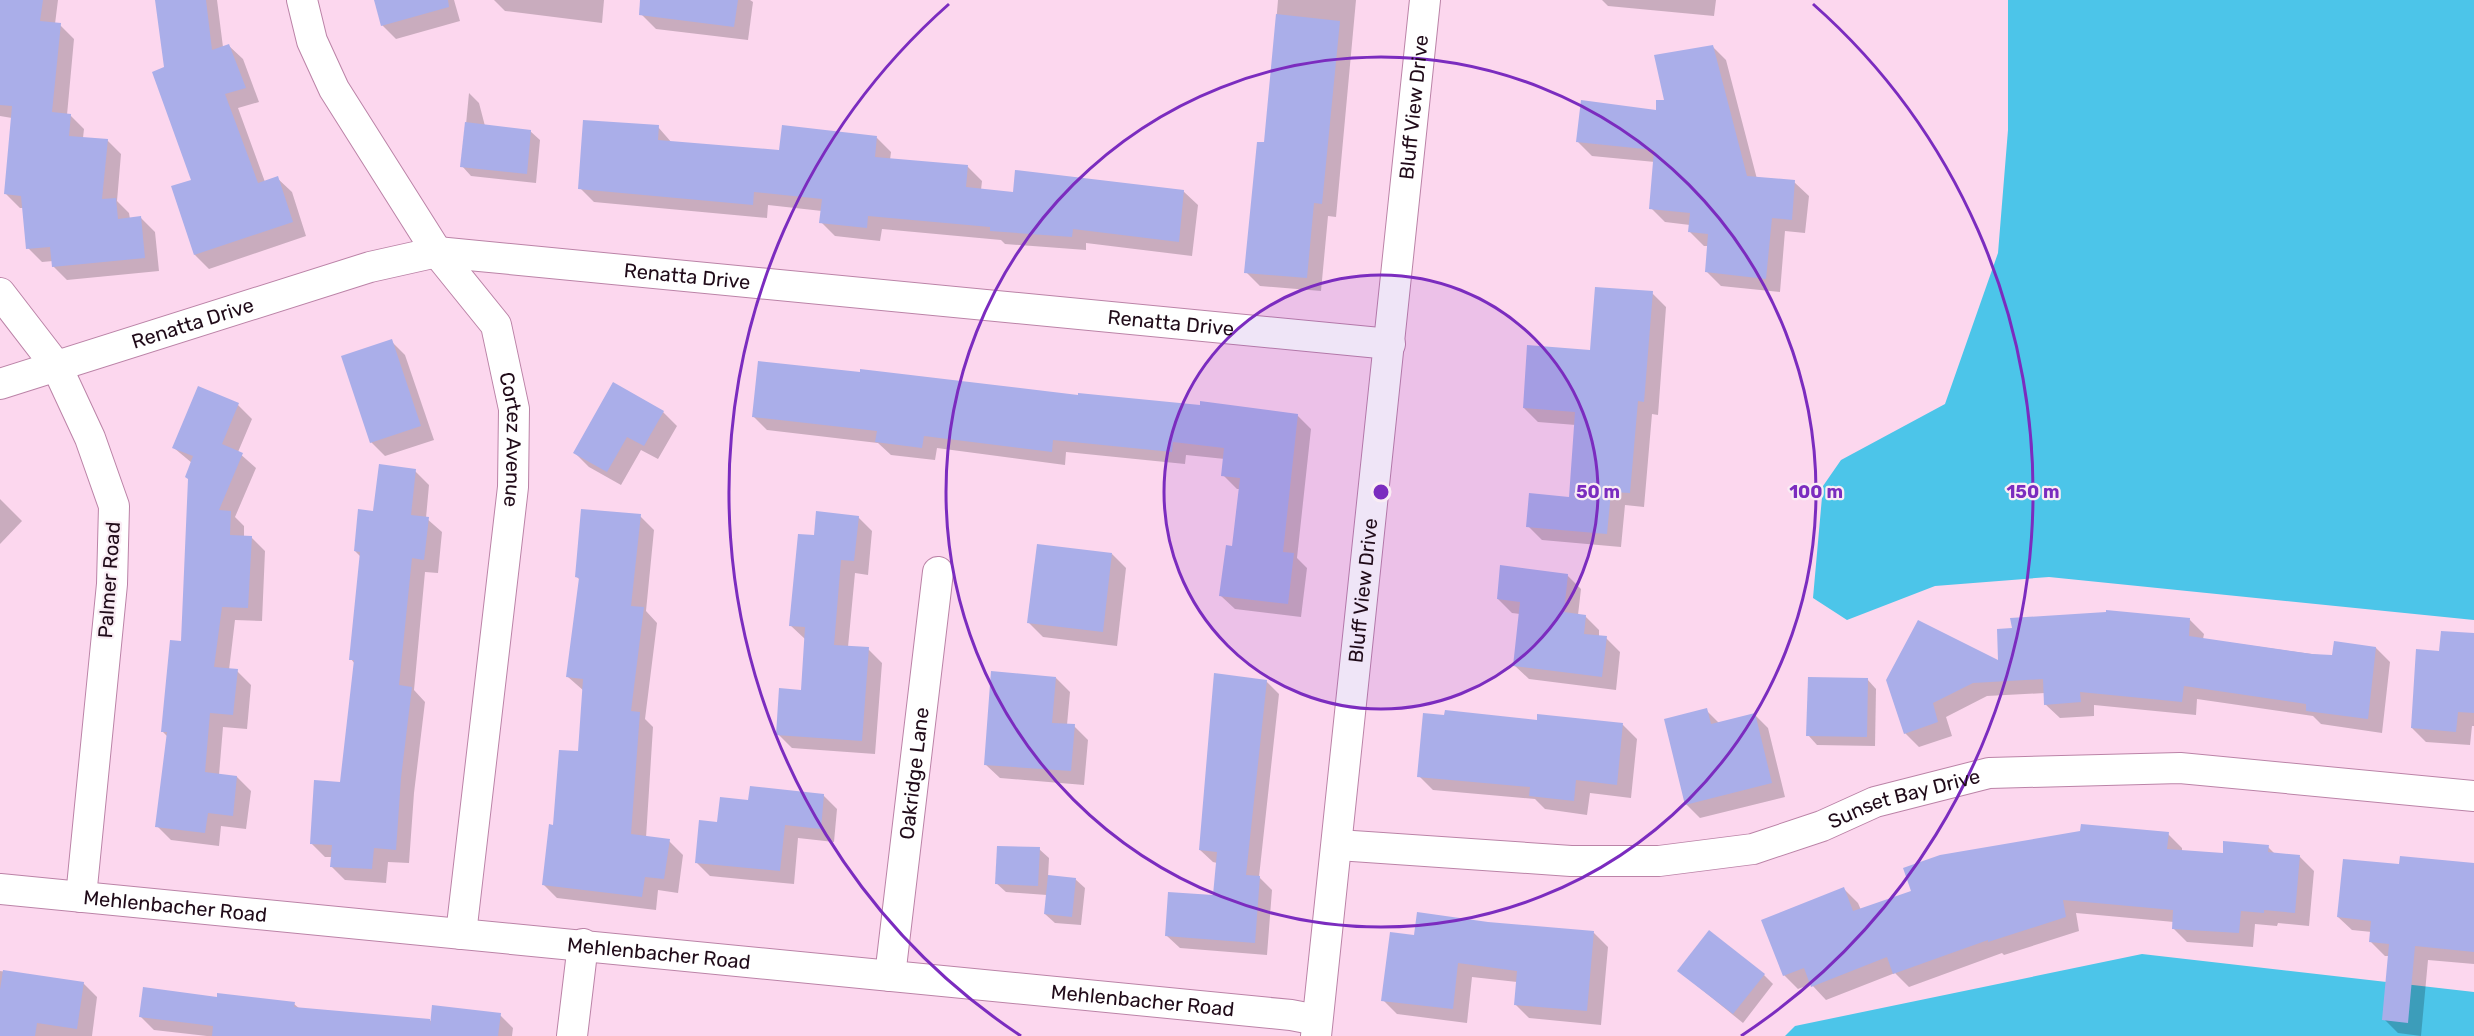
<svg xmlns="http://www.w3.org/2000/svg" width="2474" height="1036" font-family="Rubik,sans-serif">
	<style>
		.water { fill: #4cc5e9 }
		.shadow { fill: #0003 }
		.building { fill: #aaaee9 }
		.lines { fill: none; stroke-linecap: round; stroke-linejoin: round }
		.minor-casing { stroke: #bb83a7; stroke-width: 32 }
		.minor { stroke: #fff; stroke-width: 30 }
		.ring { fill: none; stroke: #7b2cbf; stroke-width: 3 }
		.labels { text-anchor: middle; stroke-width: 4.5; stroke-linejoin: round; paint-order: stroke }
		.street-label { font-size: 20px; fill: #200b19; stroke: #f9edf4 }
		.centre { fill: #7b2cbf; stroke: #f9edf4; stroke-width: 3 }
		.ring-label { font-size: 18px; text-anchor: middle; font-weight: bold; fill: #7b2cbf; stroke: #f9edf4; stroke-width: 4.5; stroke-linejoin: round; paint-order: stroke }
	</style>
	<rect width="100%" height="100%" fill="#fcd7ee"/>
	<!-- water -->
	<g class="water">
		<path d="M2008,0H2474V620L2049,577L1935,586L1847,620L1813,598L1823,486L1841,460L1945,404L1998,253L2008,130Z"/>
		<path d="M2142,954L2474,992V1036H1785L1795,1026Z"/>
	</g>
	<!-- shadow -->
	<g class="shadow">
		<path d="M0,0H58L55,24L60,25L74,39L67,115H70L84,129L83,138L107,140L121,154L117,201L129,213L130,219L141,218L155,232L159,271L67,280L53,266V261L42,262L28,248L24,208H20L6,194L12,118L0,116Z"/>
		<path d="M157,0H217L223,47L228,45L243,59L259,102L238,108L265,182L277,178L292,192L306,236L209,269L195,255L193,181L166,68Z"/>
		<path d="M375,0H454L460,21L396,39L382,25Z"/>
		<path d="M494,0H604L602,23L505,11Z"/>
		<path d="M644,0H750L753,2L748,40L656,29L642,15Z"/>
		<path d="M1278,0H1356L1336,217L1328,216L1321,291L1260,286L1246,272L1266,144Z"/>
		<path d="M1602,0H1716L1714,16L1608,6Z"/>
		<path d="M1712,46L1726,60L1757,179L1794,182L1809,196L1805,233L1785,231L1780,292L1721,286L1707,272L1709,246H1704L1690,232V225L1665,222L1651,208L1655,162L1592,156L1578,142L1658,112Z"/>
		<path d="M469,93L479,103L485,126L530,131L540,140L536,183L471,176L462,166Z"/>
		<path d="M658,127L672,143L780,151L877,138L891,152L890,160L968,167L982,181L981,190L1015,193L1183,191L1198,205L1192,256L1086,243V250L1005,244L1001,240L882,229L880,241L835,236L821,222L822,211L768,205L767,218L594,202L580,188Z"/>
		<path d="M1652,293L1666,307L1658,415L1652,414L1644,507L1625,505L1621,547L1542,540L1528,526L1570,498L1576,425L1538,422L1524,408L1591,351Z"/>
		<path d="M391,341L405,355L434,440L385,456L371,442Z"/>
		<path d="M1079,396L1297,415L1311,429L1297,558L1307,568L1301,617L1235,609L1221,596L1233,547L1240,489H1237L1223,475L1225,459L1186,455L1185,464L1066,452L1065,465L937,448L935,460L891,455L878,443L767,430L753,416Z"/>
		<path d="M238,405L252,419L238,452L256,468L235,517L244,526V537H251L265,551L262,621L235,620L229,670L237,671L251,685L247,729L223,727L219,775L237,777L251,791L246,829L221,826L219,846L171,840L157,826L168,737L162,731L182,642L192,463L174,448Z"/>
		<path d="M663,412L677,426L658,459L641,450L621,485L589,467L575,453Z"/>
		<path d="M415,471L429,485L426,518L442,532L438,573L425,572L414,690L425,702L414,793L409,863L388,862L386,883L345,880L331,866L332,857H325L311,843L341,783L355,664L351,659L361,557L355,551L375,513Z"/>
		<path d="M0,499L22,521L0,544Z"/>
		<path d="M640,516L654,530L646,611L657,623L645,719L653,727L646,838L669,841L683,855L678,893L658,890L656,910L557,898L543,884L554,826L579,753L584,691L568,677L580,580L577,577Z"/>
		<path d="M858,517L872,531L868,575L855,573L848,647L868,649L882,663L875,754L792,748L778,734L802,691L805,639L790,625L815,537Z"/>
		<path d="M1112,554L1126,568L1117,646L1043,637L1029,623Z"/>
		<path d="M1567,575L1581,589L1578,615L1585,616L1599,630V637L1606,638L1620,652L1616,690L1529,679L1514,665L1520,614L1512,613L1498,599Z"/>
		<path d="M2190,620L2204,634L2203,639L2334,657L2376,648L2390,662L2382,733L2321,724L2313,716L2197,699L2196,715L2094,705V716L2060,718L2045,704V693L1987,696L1946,717L1952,736L1919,747L1905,733L1888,680L2000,662Z"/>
		<path d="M2474,635V726H2472L2470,745L2426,742L2412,728L2441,652Z"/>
		<path d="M1056,678L1070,692L1067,725L1074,726L1088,740L1084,785L1000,778L985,764Z"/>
		<path d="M1867,679L1876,689L1875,746L1817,745L1808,735Z"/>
		<path d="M1266,681L1279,694L1259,877L1272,890L1267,955L1180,948L1167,936L1214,897L1217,863L1213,862L1200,850Z"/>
		<path d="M1706,710L1719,723L1754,714L1768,728L1785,797L1700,818L1686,804Z"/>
		<path d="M1538,722L1623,725L1637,739L1631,798L1590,793L1587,815L1545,809L1535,799L1433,790L1419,776Z"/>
		<path d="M823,795L837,809L834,842L798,838L794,884L710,876L696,862L719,823L749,801Z"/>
		<path d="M2168,834L2182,848V852L2224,855L2268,847L2276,855L2300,857L2314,871L2309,926L2278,923L2277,926L2255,924L2253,947L2187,942L2173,928L2174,922L2076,913L2079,931L2004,955L2002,953L1909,987L1895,973L1826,1000L1811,984L1798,989L1784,975L1844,889L1858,903L1861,910Z"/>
		<path d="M1039,849L1049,858L1048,877L1075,879L1085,888L1081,925L1055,923L1045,914L1047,895L1006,892L996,883Z"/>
		<path d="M2474,864V964L2428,960L2421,1036L2398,1033L2384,1019L2390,956H2385L2371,942L2372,932L2352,930L2338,917L2401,866Z"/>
		<path d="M1488,923L1594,933L1608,947L1601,1025L1529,1018L1515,1004L1517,982L1472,977L1467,1023L1397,1014L1383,1000L1415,936Z"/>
		<path d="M0,971L83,983L97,997L92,1036H0Z"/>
		<path d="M1679,971L1764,975L1773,984L1743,1023Z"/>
		<path d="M218,998L294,1004L300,1009L432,1021L500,1015L513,1028L512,1036H207L154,1030L141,1017Z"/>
	</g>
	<!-- building -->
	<g class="building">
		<path d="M0,0H43L40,21L61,23L52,112L71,114L69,136L108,139L102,199L116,198L118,219L141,216L145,258L52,267L50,247L26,249L21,196L4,194L12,106L0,105Z"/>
		<path d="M155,0H206L212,50L229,44L246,88L225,94L258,183L278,176L293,222L194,255L171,186L191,180L152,72L164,67Z"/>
		<path d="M374,0H448L449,7L381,26Z"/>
		<path d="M640,0H738L734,27L639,15Z"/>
		<path d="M1276,14L1340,21L1322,204L1314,203L1307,278L1244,273L1257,142H1264Z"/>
		<path d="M1713,45L1747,176L1795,180L1792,220L1772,218L1766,279L1705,272L1708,234L1688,232L1690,213L1649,209L1654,150L1576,142L1581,100L1656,110V100H1664L1654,55Z"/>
		<path d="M583,120L659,125L658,140L779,150L782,125L877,136L875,157L968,165L966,187L1013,192L1015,170L1184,190L1179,242L1073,229L1072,237L990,231V227L868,216L867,228L819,223L822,199L754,192L753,205L578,189Z"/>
		<path d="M465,122L531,130L527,174L460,167Z"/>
		<path d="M1595,287L1653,291L1644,402L1638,401L1630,493L1611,492L1607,534L1526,527L1529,493L1569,497L1575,412L1523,408L1527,345L1590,350Z"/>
		<path d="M392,339L421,426L370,443L341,356Z"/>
		<path d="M758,361L860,372V369L1078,395V393L1200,405V401L1298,414L1283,552L1294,553L1288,604L1219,596L1226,545L1232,546L1240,478L1221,476L1224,448L1173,442L1172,452L1053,440L1052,452L924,436L922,448L875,442L877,431L752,417Z"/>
		<path d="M613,382L664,411L644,446L627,437L607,472L573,453Z"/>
		<path d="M198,386L239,403L222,444L243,453L219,510L231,511L230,535L252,536L248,608L222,607L214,667L238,669L233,715L210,713L205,772L237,776L233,816L208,813L205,833L155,827L167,732H161L170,640L181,641L188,479L185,477L193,456L172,448Z"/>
		<path d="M379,464L416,469L411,515L429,517L424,560L412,558L399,685L412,687L401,778L396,850L374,848L372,869L330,867L332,845L310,844L314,780L340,782L354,660H349L360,552L354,551L358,509L373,511Z"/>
		<path d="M581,509L641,514L631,606L644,607L631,711L640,712L631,834L670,839L664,879L645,877L642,897L542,885L549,824L553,825L559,750L578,751L583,679L566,677L579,578L575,577Z"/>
		<path d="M816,511L859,516L854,561L841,560L834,645L869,647L862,741L776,735L779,688L801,690L805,627L789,626L798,534L814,535Z"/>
		<path d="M1037,544L1112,553L1103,632L1027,623Z"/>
		<path d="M1500,565L1568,574L1564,612L1586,615L1584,634L1607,636L1602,677L1513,666L1520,602L1497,599Z"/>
		<path d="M2106,610L2190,618L2189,636L2312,654L2332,655L2334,641L2376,647L2368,719L2306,711V704L2184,686L2182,702L2080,692L2081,702L2044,705L2043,679L1973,683L1933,703L1938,722L1904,734L1886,680L1918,620L1998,660L1997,629L2012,628L2010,618L2106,612Z"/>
		<path d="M2441,631L2474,633V713L2458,712L2456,732L2411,728L2416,649L2439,651Z"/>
		<path d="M991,671L1056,677L1052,723L1075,724L1071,771L984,765Z"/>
		<path d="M1214,673L1267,680L1246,875L1260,876L1255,943L1165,936L1168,892L1213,895L1217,852L1199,850Z"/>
		<path d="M1808,677L1868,678L1867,737L1806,736Z"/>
		<path d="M1707,708L1711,724L1755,713L1772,783L1685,805L1664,719Z"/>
		<path d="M1445,710L1537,720V714L1623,723L1617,785L1576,780L1574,801L1529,796L1530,787L1417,777L1423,713L1444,715Z"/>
		<path d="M750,786L824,794L821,829L785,825L780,871L695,863L699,820L717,822L720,797L748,800Z"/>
		<path d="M2081,824L2169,832L2167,849L2223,853V841L2269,845L2268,852L2300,855L2295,913L2264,910V913L2241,911L2239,933L2172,929L2173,910L2063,900L2066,917L1988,942V940L1893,974L1887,957L1811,987L1804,968L1783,976L1761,920L1844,887L1853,911L1911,891L1903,868L1940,855L2080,831Z"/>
		<path d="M997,846L1040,847L1038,886L995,884Z"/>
		<path d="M2400,856L2474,863V952L2415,946L2408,1023L2382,1020L2389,944L2369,942L2371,921L2337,917L2343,859L2399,864Z"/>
		<path d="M1048,875L1076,878L1072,917L1044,914Z"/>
		<path d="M1417,912L1488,922L1594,931L1587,1011L1514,1005L1517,971L1458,963L1453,1009L1381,1001L1390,932L1414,935Z"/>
		<path d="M1709,930L1765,974L1733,1014L1677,971Z"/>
		<path d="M3,970L84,982L77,1029L37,1023L35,1036H0V990Z"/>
		<path d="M143,987L217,997V993L295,1002L294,1007L430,1019V1026L432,1005L501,1013L498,1036H212L213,1026L139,1017Z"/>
	</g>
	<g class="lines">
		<defs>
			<g id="minor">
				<path id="s1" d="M302,0L312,41L334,89L437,252L496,325L514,409L513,487L461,934"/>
				<path d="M0,293L57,367L90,438L114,506L112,584L81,897"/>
				<path id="s2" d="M0,384L370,267L437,252L1390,344"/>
				<path id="s3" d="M1338,845L1571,861H1659L1753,849L1822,826L1875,802L1989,773L2180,768L2474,796"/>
				<path id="s4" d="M0,889L1291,1015L1317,1020"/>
				<path id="s5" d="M890,976L938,572"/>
				<path d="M572,1036L583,944"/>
				<path id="s6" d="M1316,1036L1425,0"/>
			</g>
		</defs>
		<!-- minor casing -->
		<use href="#minor" class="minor-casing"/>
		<!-- minor -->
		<use href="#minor" class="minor"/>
	</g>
	<!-- distance rings -->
	<circle cx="1381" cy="492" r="217" fill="#7b2cbf" fill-opacity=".12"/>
	<g class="ring">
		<circle cx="1381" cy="492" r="217"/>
		<circle cx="1381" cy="492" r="435"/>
		<path d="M1021 1036A652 652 0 0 1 949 4M1813 4A652 652 0 0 1 1741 1036"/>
	</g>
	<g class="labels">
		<!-- street labels -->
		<g class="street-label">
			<text dy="7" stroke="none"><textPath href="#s6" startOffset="934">Bluff View Drive</textPath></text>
			<text dy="7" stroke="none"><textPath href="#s2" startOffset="708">Renatta Drive</textPath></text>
			<text dy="7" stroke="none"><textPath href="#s2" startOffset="1194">Renatta Drive</textPath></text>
			<text dy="7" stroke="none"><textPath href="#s2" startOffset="202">Renatta Drive</textPath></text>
			<text dy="7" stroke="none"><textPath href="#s1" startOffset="498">Cortez Avenue</textPath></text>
			<text transform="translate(109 580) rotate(-86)" y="7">Palmer Road</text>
			<text dy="7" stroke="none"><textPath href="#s6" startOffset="448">Bluff View Drive</textPath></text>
			<text dy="7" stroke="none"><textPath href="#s5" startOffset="204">Oakridge Lane</textPath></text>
			<text dy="7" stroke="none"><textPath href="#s3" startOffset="576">Sunset Bay Drive</textPath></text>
			<text dy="7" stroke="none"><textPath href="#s4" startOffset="176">Mehlenbacher Road</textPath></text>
			<text dy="7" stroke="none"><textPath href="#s4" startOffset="662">Mehlenbacher Road</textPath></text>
			<text dy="7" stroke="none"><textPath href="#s4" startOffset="1148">Mehlenbacher Road</textPath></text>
		</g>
	</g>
	<circle cx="1381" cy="492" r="9" class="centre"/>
	<g class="ring-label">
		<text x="1598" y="498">50 m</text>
		<text x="1816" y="498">100 m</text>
		<text x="2033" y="498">150 m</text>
	</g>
</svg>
